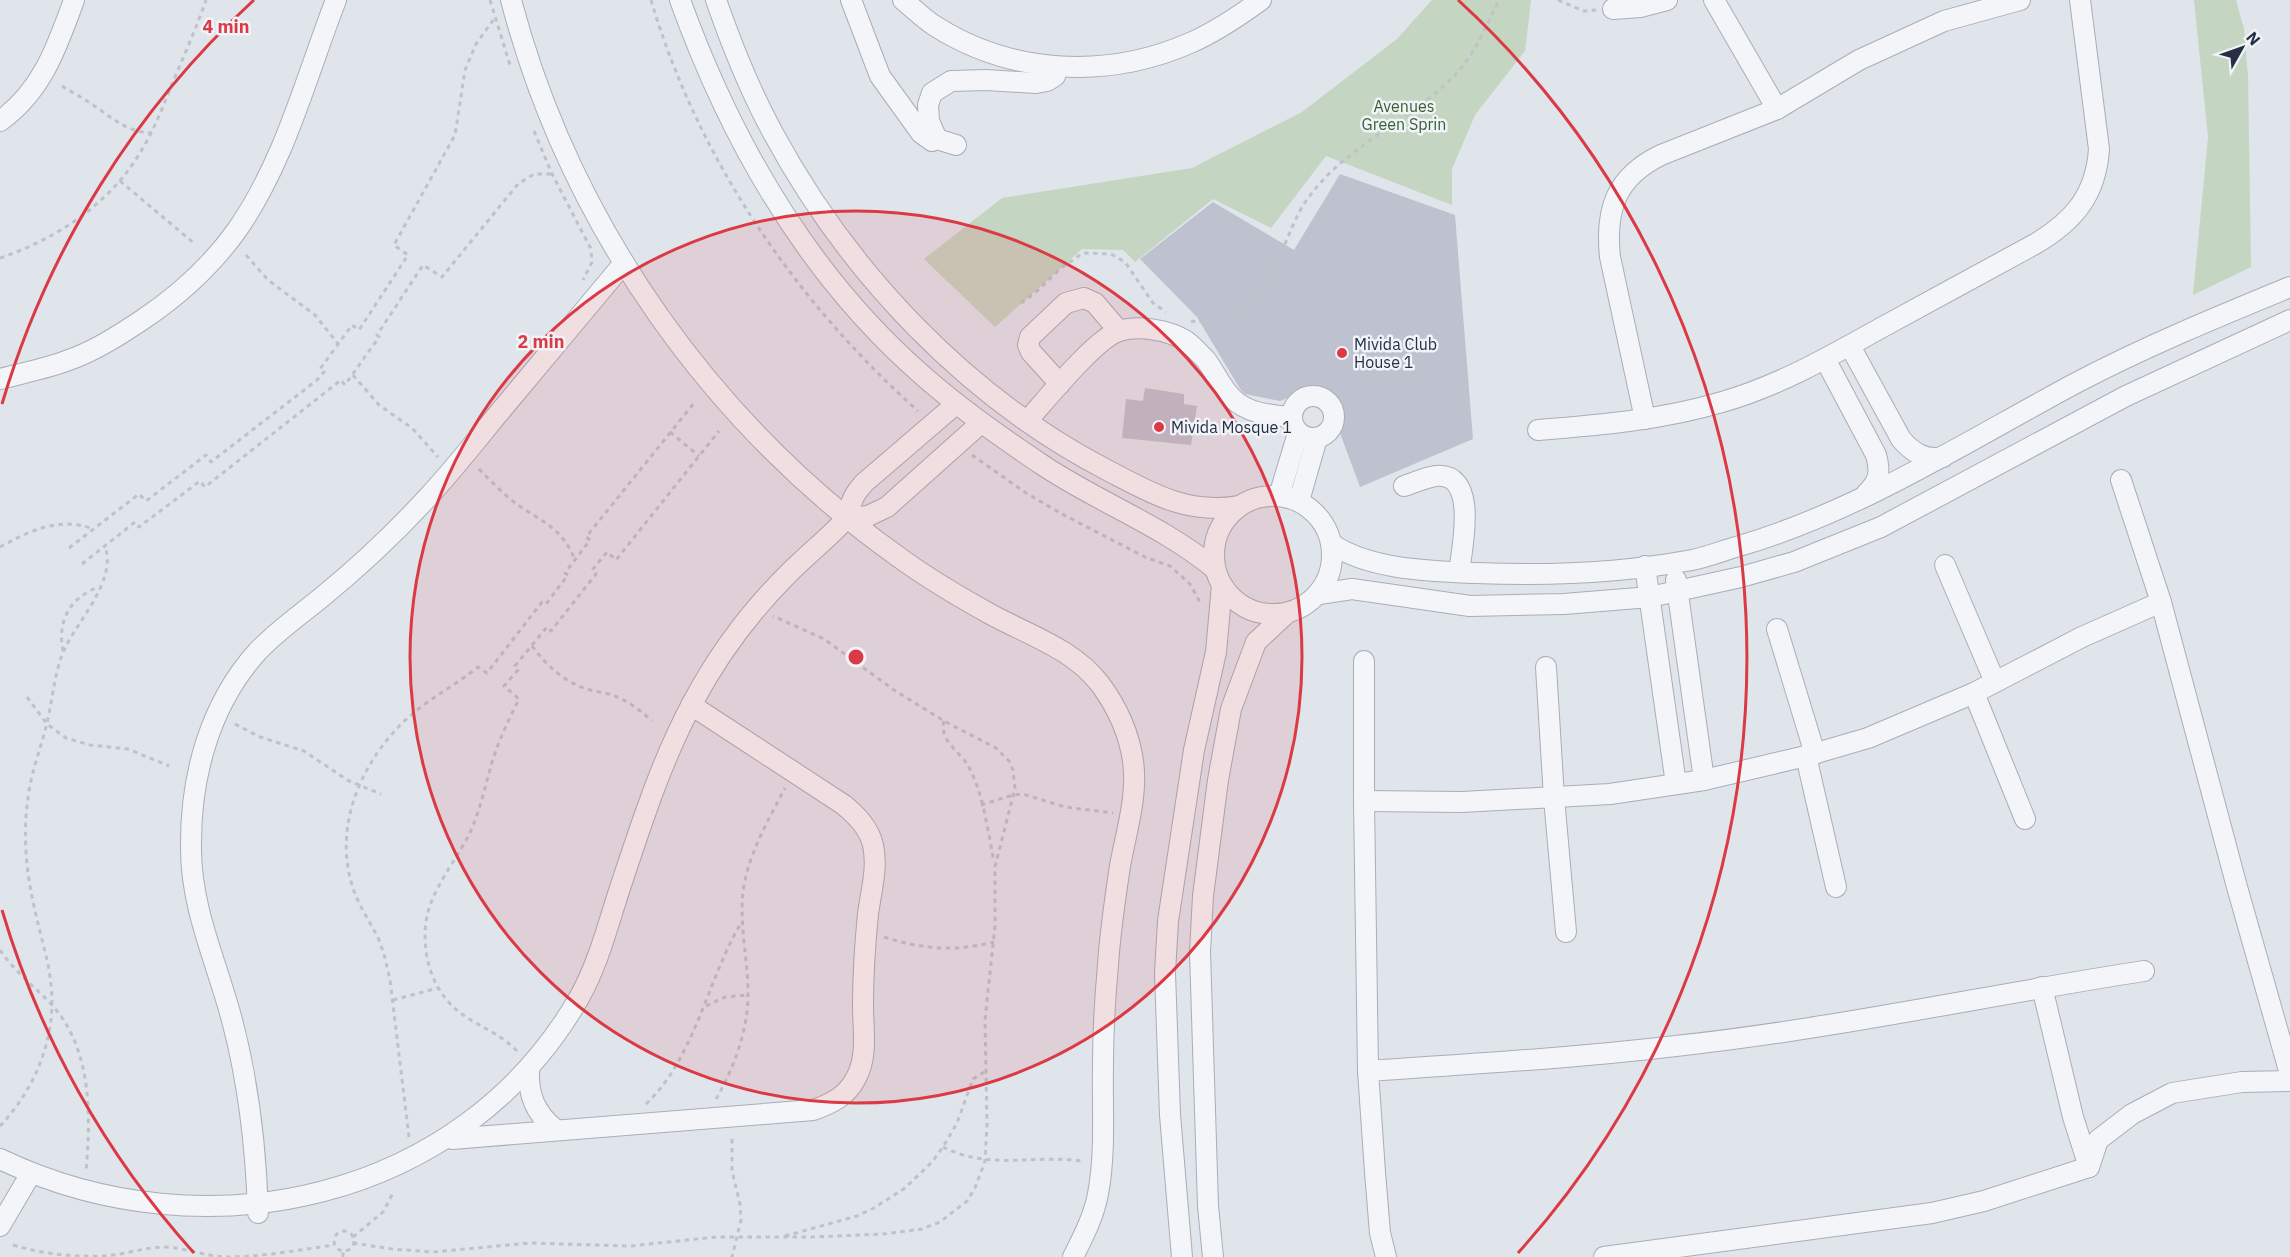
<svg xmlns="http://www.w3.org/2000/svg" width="2290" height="1257" font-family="'IBM Plex Sans',sans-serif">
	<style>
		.green { fill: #c4d5c1 }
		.building { fill: #bdc2ce }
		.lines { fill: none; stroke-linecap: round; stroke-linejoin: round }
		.minor-casing { stroke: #a8aeb9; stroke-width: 22 }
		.path { stroke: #bfc2c9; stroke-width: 3; stroke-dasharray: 4.5 4.5; stroke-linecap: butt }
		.minor { stroke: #f4f5f8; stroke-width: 20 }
		.ring { fill: none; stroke: #db3a45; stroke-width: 3 }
		.poi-dot { fill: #db3a45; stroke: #f0f3f8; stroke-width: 2 }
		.labels { text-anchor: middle; stroke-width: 5; stroke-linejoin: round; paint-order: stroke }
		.park-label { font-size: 16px; fill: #386133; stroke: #f0f3f8 }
		.poi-label { font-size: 16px; fill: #272f44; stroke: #f0f3f8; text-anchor: start }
		.centre { fill: #db3a45; stroke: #f0f3f8; stroke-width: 3 }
		.ring-label { font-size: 18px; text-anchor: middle; font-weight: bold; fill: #db3a45; stroke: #f0f3f8; stroke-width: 5; stroke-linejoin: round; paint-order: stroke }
	</style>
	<rect width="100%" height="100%" fill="#e0e4eb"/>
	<!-- green -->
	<g class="green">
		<path d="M1432,0H1531L1525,51L1475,115L1452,169V205L1326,156L1271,228L1213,199L1135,262L1123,250L1082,249L995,327L924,259L1002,198L1192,168L1302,112L1397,39Z"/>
		<path d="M2194,0H2236L2244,29L2248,77L2251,267L2193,295L2208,137Z"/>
	</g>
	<!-- building -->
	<g class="building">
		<path d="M1340,174L1455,215L1473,439L1360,487L1340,433L1335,398L1306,390L1280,401L1245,394L1240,389L1197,317L1140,259L1213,202L1294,250Z"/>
		<path d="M1145,388L1184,394V404L1197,406L1191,445L1122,438L1126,399L1143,401Z"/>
	</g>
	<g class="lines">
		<defs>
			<g id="minor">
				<path d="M511,0C571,228 715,429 907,563C934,582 963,599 992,615C1029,635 1073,649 1100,684C1117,707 1129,733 1133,761C1138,796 1126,832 1120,866C1115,899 1110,932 1108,965C1105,998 1103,1031 1103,1064C1102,1107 1106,1151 1098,1194C1094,1216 1083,1237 1073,1257"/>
				<path d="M680,0C731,141 807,274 921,374C959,408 1002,438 1044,466C1100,503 1163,526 1215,569"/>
				<path d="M716,0C732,46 750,91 773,133C848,272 966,397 1107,470C1151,493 1187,515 1239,506"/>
				<path d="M851,0L880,76L921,133L932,141L937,139L956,145"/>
				<path d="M903,0C914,9 924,19 935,26C1012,75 1108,79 1190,43C1216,32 1239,16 1261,0"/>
				<path d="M1714,0L1777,109"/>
				<path d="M1613,9L1640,7L1667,0"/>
				<path d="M0,121C42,91 57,47 74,0"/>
				<path d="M937,139L929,121L928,105L932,93L951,81L986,80L1036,83L1047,81L1055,76L1058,67"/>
				<path d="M1850,346L1901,439C1912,452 1925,461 1943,457"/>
				<path d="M1825,359L1876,455C1881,473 1879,481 1866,494"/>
				<path d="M0,379C22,373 45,369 66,361C93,352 118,336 142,320C178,296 212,265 237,230C285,161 306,77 336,0"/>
				<path d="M1060,384L1031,352L1028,345L1030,337L1066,303L1084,298L1095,303L1119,331"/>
				<circle cx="1313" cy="417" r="21"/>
				<path d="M1645,419L1610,257C1605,209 1616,177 1661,155L1777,109L1859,60L1944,21L2020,0"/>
				<path d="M1027,421C1046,400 1095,339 1119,331C1139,325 1169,330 1186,341C1193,346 1200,354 1206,360C1215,372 1221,387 1232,398C1248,414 1270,415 1292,417"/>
				<path d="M1538,430C1600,425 1662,420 1722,402C1778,386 1829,357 1879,329C1931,301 1983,272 2035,244C2074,221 2096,195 2099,149L2080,0"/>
				<path d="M2121,480L2161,602L2237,887L2290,1074"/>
				<path d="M1404,486C1414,483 1426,477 1436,476C1479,472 1462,548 1459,572"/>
				<circle cx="1273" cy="555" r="59"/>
				<path d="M1279,496L1298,433"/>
				<path d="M1299,501L1317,438"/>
				<path d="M847,519L868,516L887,507L981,423"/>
				<path d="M1332,544C1370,570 1431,571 1476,573C1548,576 1622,573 1692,560C1707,557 1722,551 1736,547C1857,512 1964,443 2074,384C2144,347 2217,317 2290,287"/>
				<path d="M1945,565L1995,682"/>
				<path d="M1645,566L1676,784"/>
				<path d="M1676,580L1704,780"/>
				<path d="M1319,594L1352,589L1470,606L1564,604L1650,597L1741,577L1794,562L1881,527L2126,396L2290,320"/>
				<path d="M1777,629L1815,754"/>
				<path d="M1364,661V801L1368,1071L1375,1172L1380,1233L1386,1257"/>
				<path d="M1546,667L1554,798L1566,932"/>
				<path d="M1974,693L2025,819"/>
				<path d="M1806,756L1836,887"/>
				<path d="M1364,801L1462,802L1610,794L1704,780L1806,756L1868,738L1974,693L2082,637L2161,602"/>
				<path d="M2042,987L2073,1117L2089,1167"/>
				<path d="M529,1070C528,1095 535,1113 555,1129"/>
				<path d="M1368,1071C1471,1064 1574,1058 1676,1046C1833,1029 1988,995 2144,971"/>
				<path d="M452,1139L813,1110C831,1104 847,1096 856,1078C868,1056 863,1030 863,1006C863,975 865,944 868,914C871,891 878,868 873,845C869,828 857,816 844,805L691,705"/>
				<path d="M0,1159C205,1257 462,1201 579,998C598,964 607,928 619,891C640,828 661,761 693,702C718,655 750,612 788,574C806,556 826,540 843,522C850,516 849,507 853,499C855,493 860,488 864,483L956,404"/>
				<path d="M2089,1167L2098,1140L2132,1114L2172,1093L2242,1082L2290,1081"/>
				<path d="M258,1213C256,1149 249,1086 233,1024C218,965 191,910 191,849C190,778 209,705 258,651C278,630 300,615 322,597C360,566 396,532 429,496C453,470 475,442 498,414C540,364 582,313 624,263"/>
				<path d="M0,1226L30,1175"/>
				<path d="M1182,1257L1170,1115L1165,973L1168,921L1194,750L1216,652L1222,585"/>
				<path d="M1213,1257L1208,1206L1200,952L1203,896L1218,780L1231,709L1256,642L1286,614"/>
				<path d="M1604,1257L1932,1213L1984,1201L2089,1167"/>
			</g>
		</defs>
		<!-- minor casing -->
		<use href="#minor" class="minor-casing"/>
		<!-- path -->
		<g class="path">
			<path d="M490,0L510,65"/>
			<path d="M651,0C698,159 795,301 918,411"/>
			<path d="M1558,0L1584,11L1596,10"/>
			<path d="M62,86C73,93 85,99 96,107C115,120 127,132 152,133"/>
			<path d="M534,131L552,174L591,249L592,262L583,280"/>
			<path d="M120,181L195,244"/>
			<path d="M246,255L268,280L315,315L339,345"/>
			<path d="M0,258C54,240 108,205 138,156C154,131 164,104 175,77C186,51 197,26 206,0"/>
			<path d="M1021,303L1036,292L1061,268L1083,253L1111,254L1125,262L1153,303L1166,312"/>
			<path d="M1191,321C1208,323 1235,321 1248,310C1274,287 1286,230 1306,201C1343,147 1407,123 1452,78C1474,57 1486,26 1499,0"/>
			<path d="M353,375L379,405L412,428L438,457"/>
			<path d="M670,432L699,456"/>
			<path d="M972,455L1026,493L1062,514L1145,557L1170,566L1190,584L1201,604"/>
			<path d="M479,469C491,481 504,495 518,505C544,523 562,528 575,560"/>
			<path d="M0,547C29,531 60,516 93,529"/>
			<path d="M69,548L139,494L146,501L206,455L211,462L317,380L324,372L320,369L352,325L359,330L408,255L394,245L455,135L465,70L476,44L494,19"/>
			<path d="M82,564L135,522L139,527L200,481L205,487L341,380L345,385L379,337L377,335L423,265L442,277L518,184L534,174H552"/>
			<path d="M532,646C547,666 565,683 590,690C598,692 606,693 613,695C628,701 640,710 652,721"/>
			<path d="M63,651C57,621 70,597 99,587"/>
			<path d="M27,697L47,724L66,738L90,745L128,749L169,766"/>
			<path d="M944,721C939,740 958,750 967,764C983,790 988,832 994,862"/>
			<path d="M235,724L260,737L304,751L349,781L381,794"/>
			<path d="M981,805L1013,795L1023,794L1065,807L1113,813"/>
			<path d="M884,937C921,949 955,952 994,942"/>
			<path d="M0,950C14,971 34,986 51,1004C92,1048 91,1115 86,1171"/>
			<path d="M393,1000L438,988"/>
			<path d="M706,1006L725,997L748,995"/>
			<path d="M517,1051C492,1025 460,1024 439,989C427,969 423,945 426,922C431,887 458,860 472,828C481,806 486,784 492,762C499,740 509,719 519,699L504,686L518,670L515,666L547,627L551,631L596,574L592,570L607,552L616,560L719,431"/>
			<path d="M716,1099C734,1068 748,1030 748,994C748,957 738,922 744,885C751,849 769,819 785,788"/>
			<path d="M646,1104C695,1058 708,978 741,923"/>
			<path d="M0,1126C35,1089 57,1037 51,985C49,963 42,941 37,919C27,879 22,838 28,798C31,772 41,748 47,723C53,698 54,672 65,648C79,619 117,580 105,546"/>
			<path d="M409,1137L390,980C387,966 384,953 379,940C371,923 360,908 354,891C331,827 362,758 411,715C432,697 457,684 478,667L487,673L542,602L546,604L568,575L565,573L590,540L586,537L695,402"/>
			<path d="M732,1139V1171L740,1204L741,1220L732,1257"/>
			<path d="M943,1147C991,1171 1033,1154 1082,1161"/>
			<circle cx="344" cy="1241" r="10"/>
			<path d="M785,1236L857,1216L874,1208L905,1188L932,1162L943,1147L957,1123L973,1079L984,1072"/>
			<path d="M353,1237L383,1212L394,1191"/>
			<path d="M353,1243L392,1249L434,1252L529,1243L630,1246L716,1237H812L884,1234L922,1229L940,1222L967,1201L975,1188L985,1161L987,1124L985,1020L995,926V867L1015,788L1013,770L1009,761L996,748L944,721L894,690L824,639L773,616"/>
			<path d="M13,1245C43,1254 72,1257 103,1256C123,1255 142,1248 162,1247C184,1247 204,1256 225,1257C261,1257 299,1250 334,1245"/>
			<path d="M343,1257V1251"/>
		</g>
		<!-- minor -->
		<use href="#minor" class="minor"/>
	</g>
	<!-- distance rings -->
	<circle cx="856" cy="657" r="446" fill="#db3a45" fill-opacity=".12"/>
	<g class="ring">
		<circle cx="856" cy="657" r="446"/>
		<path d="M194 1253A891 891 0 0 1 2 910M2 404A891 891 0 0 1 254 0M1458 0A891 891 0 0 1 1518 1253"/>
	</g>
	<!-- markers -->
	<g class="poi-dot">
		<circle cx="1342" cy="353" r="6"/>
		<circle cx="1159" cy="427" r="6"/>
	</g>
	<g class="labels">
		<!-- park labels -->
		<g class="park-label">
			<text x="1404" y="112">Avenues<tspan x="1404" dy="18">Green Sprin</tspan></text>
		</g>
		<!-- poi labels -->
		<g class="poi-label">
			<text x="1354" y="350">Mivida Club<tspan x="1354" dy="18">House 1</tspan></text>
			<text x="1171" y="433">Mivida Mosque 1</text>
		</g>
	</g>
	<circle cx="856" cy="657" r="9" class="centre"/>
	<g class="ring-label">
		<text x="226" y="33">4 min</text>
		<text x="541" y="348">2 min</text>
	</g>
	<!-- north arrow -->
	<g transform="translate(2242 48) rotate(50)" stroke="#f0f3f8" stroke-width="4.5" paint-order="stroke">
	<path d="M0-4.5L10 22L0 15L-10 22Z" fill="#272f44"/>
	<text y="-9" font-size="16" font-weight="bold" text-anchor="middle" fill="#272f44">N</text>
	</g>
</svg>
